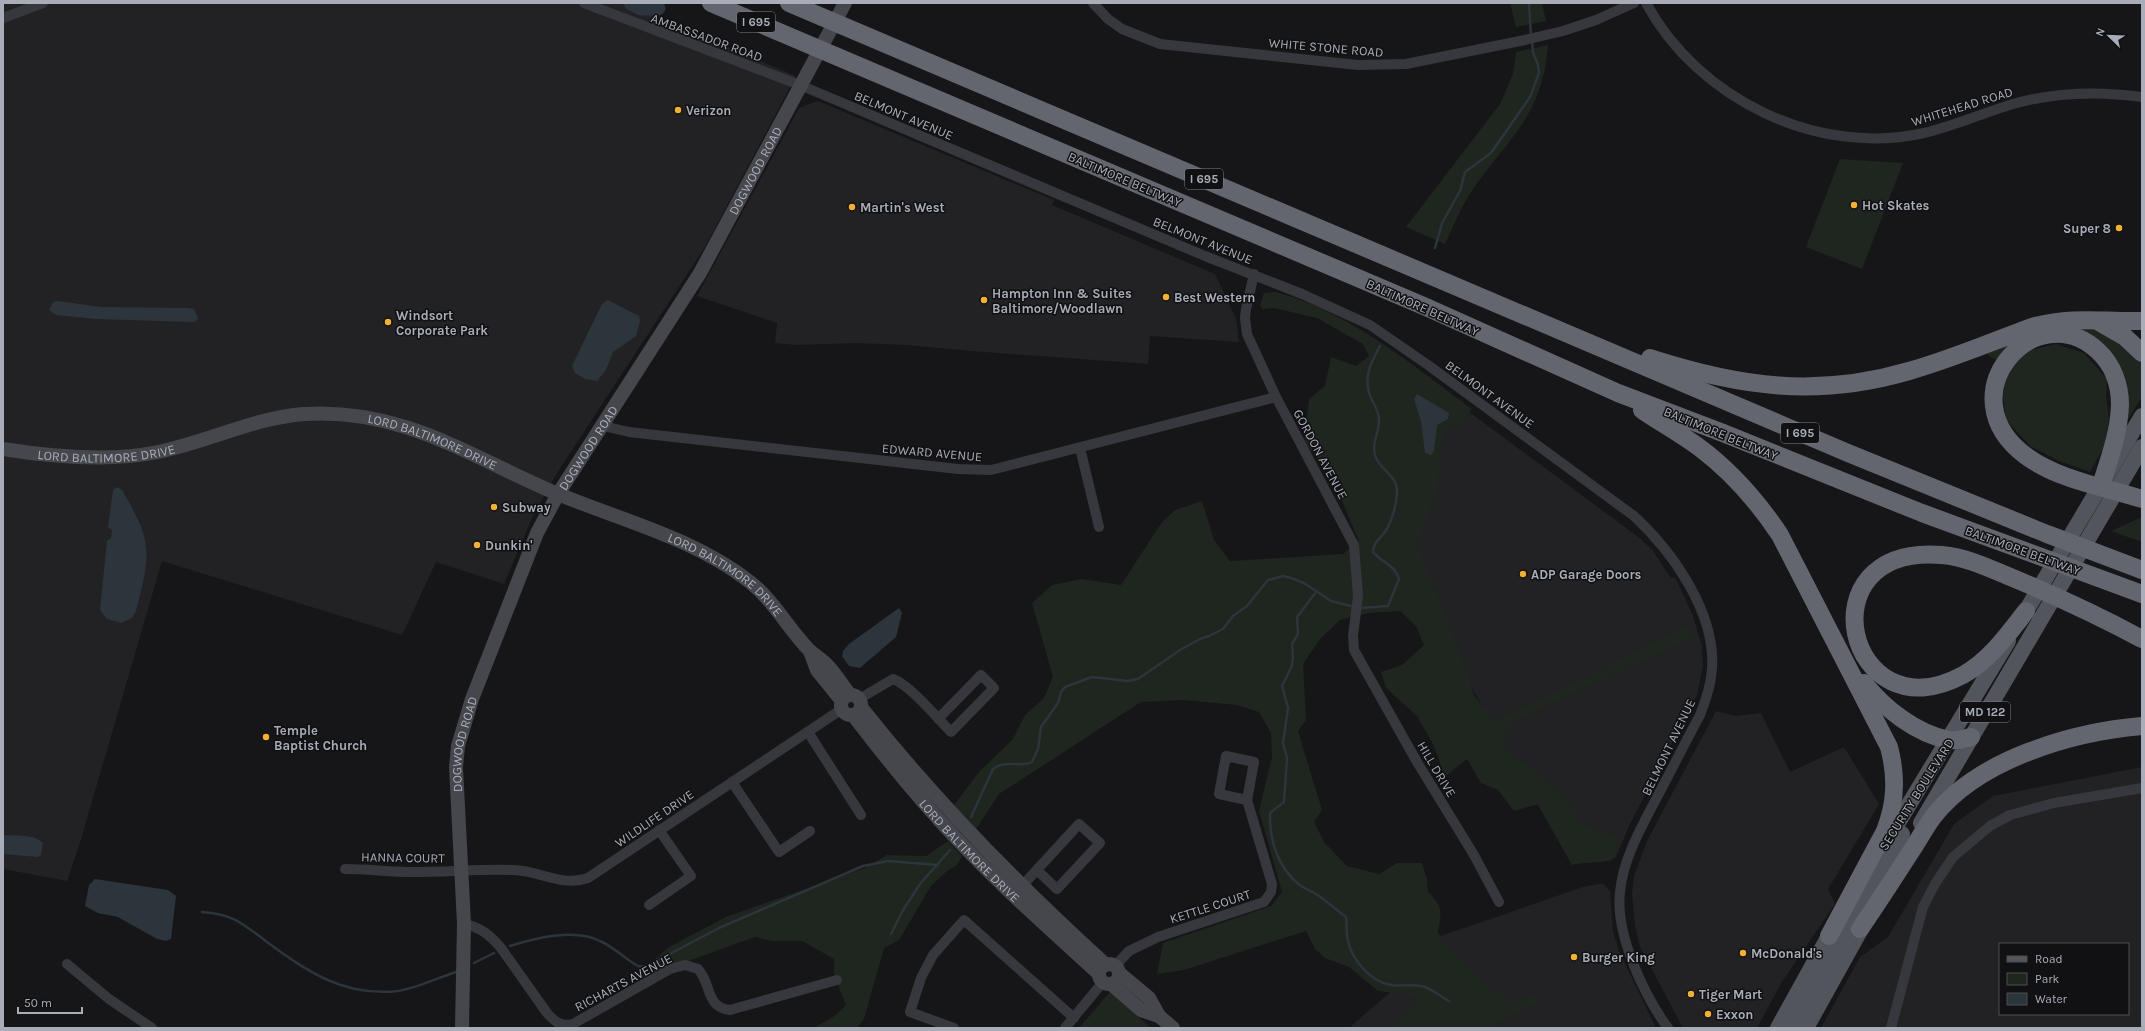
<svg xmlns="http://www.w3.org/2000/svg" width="2145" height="1031" font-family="Karla,sans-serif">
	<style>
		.built { fill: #222225; fill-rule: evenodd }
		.green { fill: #1e261f }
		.water { fill: #2c353c }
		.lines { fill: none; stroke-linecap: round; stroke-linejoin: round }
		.stream { stroke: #2c353c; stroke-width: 2.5 }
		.river { stroke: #2c353c; stroke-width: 15 }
		.minor { stroke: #37383d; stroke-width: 10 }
		.secondary { stroke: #45474d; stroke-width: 14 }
		.primary { stroke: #53555c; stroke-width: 16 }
		.motorway { stroke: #63666e; stroke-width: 18 }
		.poi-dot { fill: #f2b134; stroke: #111113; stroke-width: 1.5 }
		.labels { text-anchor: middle; stroke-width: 3; stroke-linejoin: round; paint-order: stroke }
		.shield { fill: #111113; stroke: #7b7e86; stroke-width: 1 }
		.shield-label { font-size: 12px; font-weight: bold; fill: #a8adb8 }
		.street-label { font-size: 13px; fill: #a8adb8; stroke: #111113 }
		.poi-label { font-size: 13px; font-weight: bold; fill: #a8adb8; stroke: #111113; text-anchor: start }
	</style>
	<rect width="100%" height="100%" fill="#161618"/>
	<!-- built -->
	<g class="built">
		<path d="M3,3H622L796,76L705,247L557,473L532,518L504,584L436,562L402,635L162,561L82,836L67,881L3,869Z"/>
		<path d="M818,101L1054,200L1052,205L1215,274L1236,318L1239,342L1150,336L1148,364L971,351L907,345L856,343L796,345L775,343L777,323L697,296L799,108Z"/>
		<path d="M1388,352L1641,539L1653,551L1671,578L1675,577L1693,616L1702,647L1703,666L1697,695L1629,826L1616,857L1610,861L1584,862L1572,865L1384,533Z"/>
		<path d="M1716,711L1736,716L1761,713L1790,772L1844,747L1879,804L1828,889L1835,904L1782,982L1757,1028H1683L1640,947L1635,926L1632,894L1634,876L1647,841Z"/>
		<path d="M2142,767V1028H1821L1860,957L1888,937L1954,824L1993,796ZM2000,944H2128V1014H2000Z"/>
		<path d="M1599,884H1604L1610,891L1613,932L1619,951L1656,1028H1349L1432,956V939L1583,887Z"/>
	</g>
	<!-- green -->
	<g class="green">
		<path d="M1510,3H1542L1546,21L1516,27Z"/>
		<path d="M1548,45C1542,121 1506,138 1468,197C1459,211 1453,228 1445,244L1406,227L1500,104L1513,74L1516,52Z"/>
		<path d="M1840,159L1903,163L1862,269L1806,247Z"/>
		<path d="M1276,292C1350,312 1411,364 1472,409L1464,421L1452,426L1444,433L1436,493L1417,545L1458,645L1474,695L1491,718L1496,720L1571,685L1688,625L1692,638L1519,718L1506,729L1507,749L1569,799L1579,821L1596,831L1614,835L1618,841L1616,857C1604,865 1586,861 1572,865L1538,804L1514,811L1498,790L1481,783L1467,759L1445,777L1434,746L1417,716L1386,688L1381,672L1402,665L1424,645L1416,626L1400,611L1368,613L1340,620L1320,639L1303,664L1306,720L1298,731L1322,810L1314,822L1324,842L1347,866L1379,874L1397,863H1422L1427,879L1428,892C1444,907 1441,913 1438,933C1459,958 1484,985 1512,1003L1534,994L1539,1002L1486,1028H1391L1419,996L1378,991L1349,967L1325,958L1315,949L1306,931L1184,970L1157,974L1163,943L1271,906L1282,892L1259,811L1272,757L1271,733L1259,712L1237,705L1183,700L1141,702L999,794L976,829L954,805L979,772L1013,739L1025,715L1044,698L1053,677L1032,603L1052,585L1082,579L1121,585L1162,522L1175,510L1202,501L1214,540L1230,561L1343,554L1359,541L1341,499V486L1304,442L1309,399L1325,386L1331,357L1356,366L1369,356L1363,344L1317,318L1274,308L1262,309L1260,305L1264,293Z"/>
		<path d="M2097,327L2127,345L2142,362V397L2121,431V379L2070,332L1997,361L1988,355L1987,348L2041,328Z"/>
		<path d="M2056,344L2084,353L2107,379L2106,396L2109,419L2104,447L2090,472L2059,461L2030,446L2006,420L2003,395L2005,375L2024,352Z"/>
		<path d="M2142,517V542L2111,531Z"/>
		<path d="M948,841L962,856L956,866L947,871L931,886L899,940L884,948L864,1019L857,1028H814L836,1015L846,1005L834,975V959L802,941H772L755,937L641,978L657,957L669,947L726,917L865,868L887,855L926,856Z"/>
		<path d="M1110,992L1151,1028H1079Z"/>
	</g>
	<!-- water -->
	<g class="water">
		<path d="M608,300L633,313L639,316L640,321L636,336L613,352L606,370L597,381L585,379L575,373L572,366L602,304Z"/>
		<path d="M58,301L101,307L187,308L194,309L198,318L196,321L193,322L96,319L56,315L49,310L53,302Z"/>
		<path d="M1417,394L1449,413L1448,419L1437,425L1434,451L1431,455L1425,453L1421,421L1414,399Z"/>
		<path d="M117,487L122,490C153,543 151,552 136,611L132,618L121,623L107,619L100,610L107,541L111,538L112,530L108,527L113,490Z"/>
		<path d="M899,608L902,613L896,637L860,668L849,666L842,656L843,651L849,644Z"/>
		<path d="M3,835C16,836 34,834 43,843L41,855L38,857L3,854Z"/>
		<path d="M95,879L168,890L176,896L171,939L166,941L157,939L118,917L98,913L85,906L89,885Z"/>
	</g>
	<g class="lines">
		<!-- stream -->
		<g class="stream">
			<path d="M1529,3L1531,36"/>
			<path d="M1435,248L1442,223L1460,191L1465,172L1491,153L1530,97L1539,73L1538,65L1533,52L1532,41"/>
			<path d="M1316,592L1297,617L1298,634L1292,644C1295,665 1291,668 1282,686L1288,708L1283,743L1287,758L1284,802L1270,813C1269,839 1278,869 1300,885C1305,889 1311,891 1316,894C1327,901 1336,910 1346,917C1347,924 1346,934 1348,941C1352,960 1371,982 1391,985C1402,987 1413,983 1425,987C1433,990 1441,997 1449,1001"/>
			<path d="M1360,608L1388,606L1399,579C1395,565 1382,563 1373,552C1373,541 1384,536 1388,527C1393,517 1397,502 1397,491C1397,476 1381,470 1376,458C1370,445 1380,432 1379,419C1379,412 1375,406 1372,400C1362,379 1370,364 1380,346"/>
			<path d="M971,817L993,769C1006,759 1020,768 1032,762L1038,749L1041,727L1058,703L1061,692L1065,687L1092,677L1128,681L1138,679L1180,650L1200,639L1209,636L1223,629L1233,616L1247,606L1268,580L1283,576L1291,578L1304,583L1331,601L1355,607"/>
			<path d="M202,912C234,914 243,924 267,942C308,972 344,997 398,991C417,988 437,978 456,972"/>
			<path d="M891,934L902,912L920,884L950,850"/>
			<path d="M510,946C535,938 575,928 600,941C614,947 625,959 638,966L645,967L719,928L863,866L888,861L938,865"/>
			<path d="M474,963L494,953"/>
		</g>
		<!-- river -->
		<path class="river" d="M631,3L641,8H658"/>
		<!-- minor -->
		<g class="minor">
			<path d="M584,3L800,85L1205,256L1302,294L1370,325L1428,365L1634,516C1673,552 1716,613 1712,669C1711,685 1706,700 1700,715C1685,743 1671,771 1656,799C1641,828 1623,859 1620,892C1615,934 1644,995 1668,1028"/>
			<path d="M1093,3L1108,19L1122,29L1160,44L1358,65L1406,64L1525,40L1563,31L1596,20L1634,3"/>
			<path d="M1646,3C1698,99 1817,157 1924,133C1954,126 1983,113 2013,104C2055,92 2099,91 2142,97"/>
			<path d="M3,18L43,3"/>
			<path d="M1254,274L1246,309L1245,318L1247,334L1276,397L1354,545L1358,596L1353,636L1354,650L1417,762L1474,855L1499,902"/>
			<path d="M603,426L629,432L958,469L991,470L1276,397"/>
			<path d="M1080,448L1099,527"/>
			<path d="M859,699L893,679C910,685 937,718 951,732L994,688L981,675L938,719"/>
			<path d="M808,732L861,815"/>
			<path d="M732,782L779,852L810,831"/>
			<path d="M345,869C367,869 390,872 412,872C446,872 480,869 514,870C540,871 562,887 588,878L842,709"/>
			<path d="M1022,886L1079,824L1100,843L1057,889L1037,870"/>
			<path d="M649,905L691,876L659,830"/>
			<path d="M464,924C480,927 490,935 501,948L547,1013C555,1022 561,1027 573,1024L670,969L685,965L698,969C712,984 705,1007 730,1010L837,980"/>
			<path d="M67,964L109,999L152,1028"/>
			<path d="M1115,966L1129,951L1158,937L1264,902L1271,892L1272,884L1247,800L1254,762L1226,756L1219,794L1247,800"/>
			<path d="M954,1028L910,1012L921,978L933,955L964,920L1074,1018"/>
			<path d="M1065,1028L1103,982"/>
			<path d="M1891,1028L1923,907L1935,884L1953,857L1990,826L2010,815L2054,803L2142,788"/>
		</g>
		<!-- secondary -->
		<g class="secondary">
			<path id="s1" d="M3,449C53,457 108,462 158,452C208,442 253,418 304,414C404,408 470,457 558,494C623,521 694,538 750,582C774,601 788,628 809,650C815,656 822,659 827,665C836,674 842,685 850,695"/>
			<path d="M810,651L817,670L842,701"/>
			<circle cx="851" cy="705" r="10"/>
			<path d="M861,707C935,801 1018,885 1106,965"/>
			<path id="s2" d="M853,715C885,757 918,798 954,836C1000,885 1050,929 1099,974"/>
			<circle cx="1109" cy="974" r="10"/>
			<path d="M1119,973L1149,998L1159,1016"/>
			<path d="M1111,984L1141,1010L1159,1016L1173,1028"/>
			<path id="s3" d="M462,1028L464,924L456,767L458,746L472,699L537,533L558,494L700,273L845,3"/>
		</g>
		<!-- primary -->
		<g class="primary">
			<path d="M2020,621L2142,416"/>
			<path d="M1921,823L2142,447"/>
			<path d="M1885,844L2008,641"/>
			<path d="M1778,1028L1835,925"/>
			<path d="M1791,1028L1902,834"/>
			<path d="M1806,1028L1867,918"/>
		</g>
		<!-- motorway -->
		<g class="motorway">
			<path d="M711,3L1426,307L1618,393L1723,433L1922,513L2142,594"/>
			<path d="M789,3L1848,453L2047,534L2142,570"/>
			<path d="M2099,322L2125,337L2142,353"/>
			<path d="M1650,358C1740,387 1817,398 1909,371C1952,359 1993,341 2035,326C2075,316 2102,322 2142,321"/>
			<path d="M1642,410C1661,423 1681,434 1700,448C1732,472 1758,502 1780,535L1889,747C1897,777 1896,803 1885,831L1829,936"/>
			<path d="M2102,482C2110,457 2119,432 2120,405C2120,385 2113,365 2098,351C2036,293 1944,395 2026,456C2059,480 2104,487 2142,499"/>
			<path d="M2026,611C2008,634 1990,660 1963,675C1847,738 1801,543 1942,555C1965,557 1987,567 2008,576C2054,595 2099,616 2142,639"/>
			<path d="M1864,683C1884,708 1916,734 1949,740C1956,741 1964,739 1971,737"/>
			<path d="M1860,929C1877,904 1894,878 1910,853C1918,841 1925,828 1933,817C1978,759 2072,732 2142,726"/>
		</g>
	</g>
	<!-- markers -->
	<g class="poi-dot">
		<circle cx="678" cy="110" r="4"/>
		<circle cx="1854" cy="205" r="4"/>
		<circle cx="852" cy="207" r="4"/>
		<circle cx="2119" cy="228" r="4"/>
		<circle cx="1166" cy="297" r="4"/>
		<circle cx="984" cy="300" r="4"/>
		<circle cx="388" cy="322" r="4"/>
		<circle cx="494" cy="507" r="4"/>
		<circle cx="477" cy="545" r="4"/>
		<circle cx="1523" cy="574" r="4"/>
		<circle cx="266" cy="737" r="4"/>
		<circle cx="1743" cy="953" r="4"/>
		<circle cx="1574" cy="957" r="4"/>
		<circle cx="1691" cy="994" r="4"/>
		<circle cx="1708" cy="1014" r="4"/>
	</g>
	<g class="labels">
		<!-- shield labels -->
		<g class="shield">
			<rect x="737" y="12" width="38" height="20" rx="3"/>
			<rect x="1185" y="169" width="38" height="20" rx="3"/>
			<rect x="1781" y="423" width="38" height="20" rx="3"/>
			<rect x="1960" y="702" width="50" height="20" rx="3"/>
		</g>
		<g class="shield-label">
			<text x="756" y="26">I 695</text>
			<text x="1204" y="183">I 695</text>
			<text x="1800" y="437">I 695</text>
			<text x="1985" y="716">MD 122</text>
		</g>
		<!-- street labels -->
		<g class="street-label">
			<text transform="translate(707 37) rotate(20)" y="5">AMBASSADOR ROAD</text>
			<text transform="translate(1326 47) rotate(5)" y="5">WHITE STONE ROAD</text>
			<text transform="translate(1962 106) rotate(-17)" y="5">WHITEHEAD ROAD</text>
			<text transform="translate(904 115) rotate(23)" y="5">BELMONT AVENUE</text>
			<text dy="5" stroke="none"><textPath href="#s3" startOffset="933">DOGWOOD ROAD</textPath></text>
			<text transform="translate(1125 179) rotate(23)" y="5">BALTIMORE BELTWAY</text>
			<text transform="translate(1203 240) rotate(22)" y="5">BELMONT AVENUE</text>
			<text transform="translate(1423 307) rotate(24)" y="5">BALTIMORE BELTWAY</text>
			<text transform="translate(1490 394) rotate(36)" y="5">BELMONT AVENUE</text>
			<text transform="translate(1721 433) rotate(22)" y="5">BALTIMORE BELTWAY</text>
			<text dy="5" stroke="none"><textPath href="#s1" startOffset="440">LORD BALTIMORE DRIVE</textPath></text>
			<text dy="5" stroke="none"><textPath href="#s3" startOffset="609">DOGWOOD ROAD</textPath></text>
			<text dy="5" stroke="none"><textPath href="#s1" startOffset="104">LORD BALTIMORE DRIVE</textPath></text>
			<text transform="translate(932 452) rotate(5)" y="5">EDWARD AVENUE</text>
			<text transform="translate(1321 454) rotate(62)" y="5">GORDON AVENUE</text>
			<text transform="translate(2023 550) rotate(20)" y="5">BALTIMORE BELTWAY</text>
			<text dy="5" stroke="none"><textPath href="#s1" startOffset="764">LORD BALTIMORE DRIVE</textPath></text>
			<text dy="5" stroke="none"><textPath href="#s3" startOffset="285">DOGWOOD ROAD</textPath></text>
			<text transform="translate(1668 747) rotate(-64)" y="5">BELMONT AVENUE</text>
			<text transform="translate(1437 769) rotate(59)" y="5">HILL DRIVE</text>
			<text transform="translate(1916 794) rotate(-58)" y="5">SECURITY BOULEVARD</text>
			<text transform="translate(654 818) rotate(-34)" y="5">WILDLIFE DRIVE</text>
			<text dy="5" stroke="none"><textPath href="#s2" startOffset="179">LORD BALTIMORE DRIVE</textPath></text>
			<text transform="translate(403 857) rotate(1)" y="5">HANNA COURT</text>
			<text transform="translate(1210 906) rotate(-18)" y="5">KETTLE COURT</text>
			<text transform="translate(623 982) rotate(-28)" y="5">RICHARTS AVENUE</text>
		</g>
		<!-- poi labels -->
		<g class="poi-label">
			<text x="686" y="115">Verizon</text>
			<text x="1862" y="210">Hot Skates</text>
			<text x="860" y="212">Martin's West</text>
			<text x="2111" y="233" text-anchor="end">Super 8</text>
			<text x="992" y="298">Hampton Inn &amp; Suites<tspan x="992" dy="15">Baltimore/Woodlawn</tspan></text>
			<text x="1174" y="302">Best Western</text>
			<text x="396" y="320">Windsort<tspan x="396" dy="15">Corporate Park</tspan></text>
			<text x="502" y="512">Subway</text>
			<text x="485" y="550">Dunkin'</text>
			<text x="1531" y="579">ADP Garage Doors</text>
			<text x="274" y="735">Temple<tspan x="274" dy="15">Baptist Church</tspan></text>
			<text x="1751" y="958">McDonald's</text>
			<text x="1582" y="962">Burger King</text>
			<text x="1699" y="999">Tiger Mart</text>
			<text x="1716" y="1019">Exxon</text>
		</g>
	</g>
	<!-- border -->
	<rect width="2145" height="1031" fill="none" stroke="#a8adb8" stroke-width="8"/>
	<!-- legend -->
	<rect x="1999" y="943" width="130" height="72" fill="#111113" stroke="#4d4f55"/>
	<rect x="2007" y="956" width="20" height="6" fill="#53555c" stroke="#4d4f55"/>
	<text x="2035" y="963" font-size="12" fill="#a8adb8">Road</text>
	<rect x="2007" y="973" width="20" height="12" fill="#1e261f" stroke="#4d4f55"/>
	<text x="2035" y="983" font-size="12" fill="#a8adb8">Park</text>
	<rect x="2007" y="993" width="20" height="12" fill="#2c353c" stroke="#4d4f55"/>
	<text x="2035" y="1003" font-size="12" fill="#a8adb8">Water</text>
	<!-- north arrow -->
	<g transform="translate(2109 36) rotate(293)" stroke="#111113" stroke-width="3" paint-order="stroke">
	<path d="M0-3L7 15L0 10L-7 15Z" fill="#a8adb8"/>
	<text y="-6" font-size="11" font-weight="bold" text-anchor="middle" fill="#a8adb8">N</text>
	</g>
	<!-- scale -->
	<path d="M18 1007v6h64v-6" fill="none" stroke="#a8adb8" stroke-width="2"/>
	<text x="24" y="1007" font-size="12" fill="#a8adb8" stroke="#111113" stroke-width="3" paint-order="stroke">50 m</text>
</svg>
